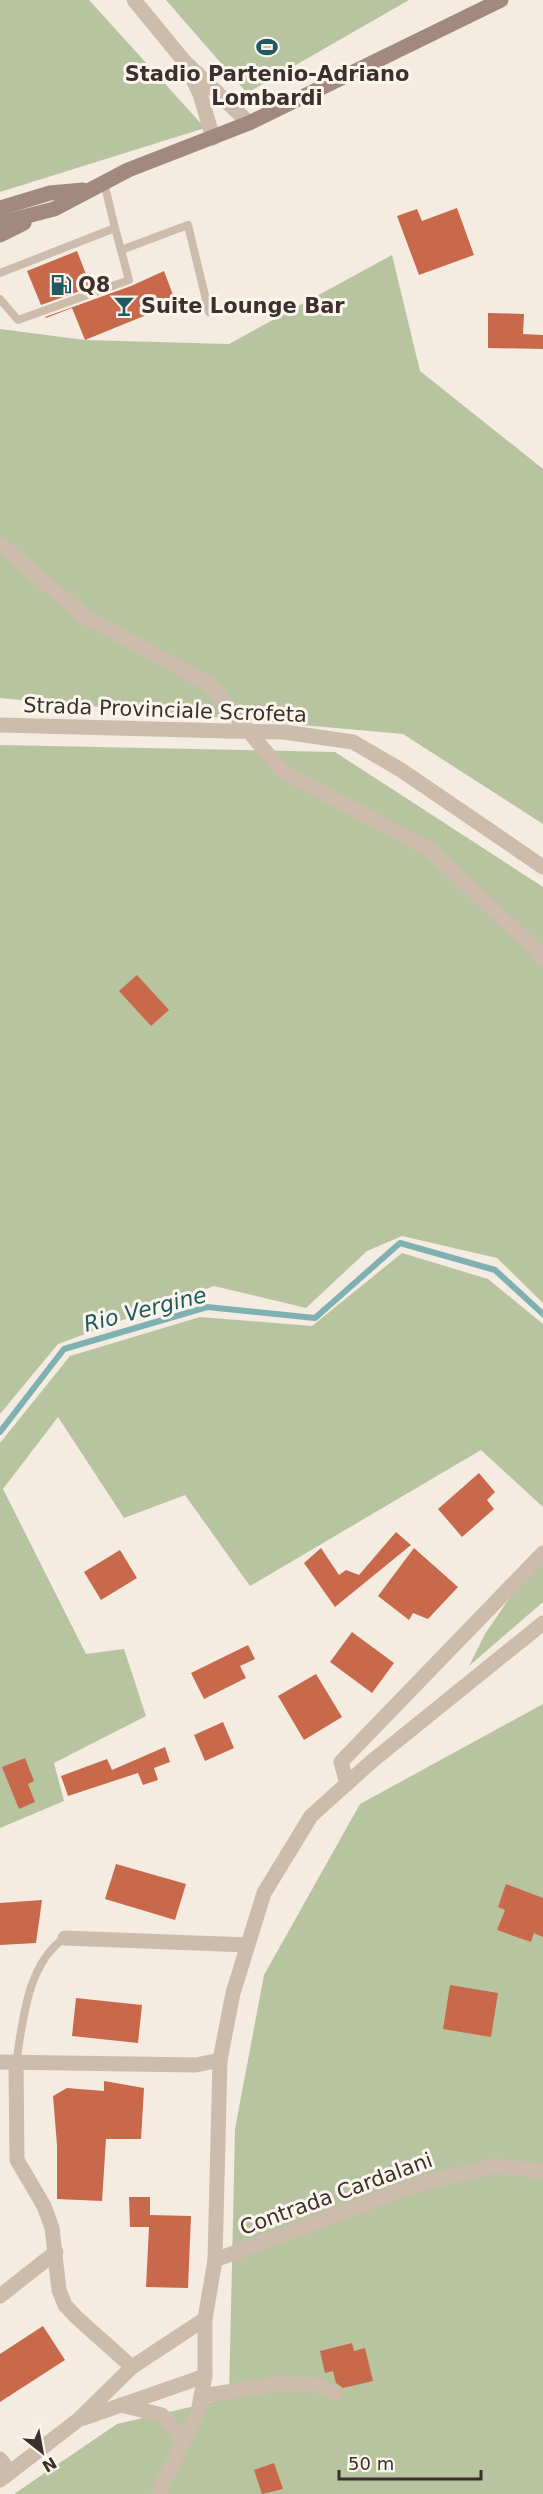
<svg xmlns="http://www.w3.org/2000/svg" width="543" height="2494" font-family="'DejaVu Sans',sans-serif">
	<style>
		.green { fill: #b8c4a0 }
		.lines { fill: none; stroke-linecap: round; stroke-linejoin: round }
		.stream { stroke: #7fb0b2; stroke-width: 6 }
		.building { fill: #c8694b }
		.service { stroke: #cdbbac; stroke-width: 8 }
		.minor { stroke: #cdbbac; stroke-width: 15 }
		.tertiary { stroke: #cdbbac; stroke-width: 15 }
		.secondary { stroke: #a18a7d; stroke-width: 15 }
		.tertiary-bridge { stroke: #cdbbac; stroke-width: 15 }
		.labels { text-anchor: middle; stroke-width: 6; stroke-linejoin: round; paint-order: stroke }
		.poi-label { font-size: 21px; font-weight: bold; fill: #3b302b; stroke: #fbf5ee; text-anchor: start }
		.street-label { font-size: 21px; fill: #3b302b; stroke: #fbf5ee }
		.water-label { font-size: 22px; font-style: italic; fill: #1f5a5e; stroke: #fbf5ee }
	</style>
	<rect width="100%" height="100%" fill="#f4ebe1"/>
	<!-- green -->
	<g class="green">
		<path d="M0,0H89L205,128L0,192Z"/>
		<path d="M166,0H409L247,93Z"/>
		<path d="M392,255L420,371L543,469V824L403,734L0,698V329L85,340L229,344Z"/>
		<path d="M0,745L335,752L543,887V1303L497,1258L402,1236L367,1251L306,1308L214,1286L58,1344L0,1414Z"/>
		<path d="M402,1253L488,1279L543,1324V1507L481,1450L250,1586L185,1495L124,1518L58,1417L3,1489L86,1654L124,1649L146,1716L54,1763L64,1801L0,1828V1443L70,1356L200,1317L312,1326Z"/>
		<path d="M543,1549V1602L469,1666L485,1634Z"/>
		<path d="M543,1704V2494H14L117,2424L229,2398L235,2129L264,1975L360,1804Z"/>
	</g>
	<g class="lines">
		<!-- stream -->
		<path class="stream" d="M0,1432L64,1349L207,1307L315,1318L400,1243L495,1270L543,1314"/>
	</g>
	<!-- building -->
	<g class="building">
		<path d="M457,208L474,255L419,275L397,216L417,209L422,221Z"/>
		<path d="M77,251L91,287L41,305L27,271Z"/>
		<path d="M164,271L176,303L85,340L72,308L46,318L45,317L131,286Z"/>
		<path d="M488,313L524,314L523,334L543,335V349L488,348Z"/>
		<path d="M137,975L169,1010L151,1026L119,991Z"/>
		<path d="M479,1473L495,1492L487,1500L494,1509L462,1537L438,1509Z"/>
		<path d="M396,1532L411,1545L335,1607L304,1563L321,1548L339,1575L346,1570L359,1575Z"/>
		<path d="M414,1548L458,1587L428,1619L413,1613L409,1620L378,1596Z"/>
		<path d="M120,1550L137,1578L101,1600L84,1572Z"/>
		<path d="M352,1632L394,1663L372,1693L330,1662Z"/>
		<path d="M248,1645L255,1659L240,1666L246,1678L204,1699L191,1673Z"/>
		<path d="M316,1674L342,1717L304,1740L278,1696Z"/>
		<path d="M223,1722L234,1748L205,1761L194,1735Z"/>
		<path d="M165,1747L170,1762L154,1768L158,1780L143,1785L138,1773L68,1796L61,1776L107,1759L112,1770Z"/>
		<path d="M25,1758L34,1781L28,1784L35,1802L19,1809L2,1767Z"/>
		<path d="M116,1864L186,1884L175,1920L105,1899Z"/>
		<path d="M506,1884L543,1898V1937L534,1933L531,1942L497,1930L505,1910L498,1907Z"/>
		<path d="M42,1900L36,1943L0,1945V1903Z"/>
		<path d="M450,1985L498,1993L491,2037L443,2029Z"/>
		<path d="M76,1998L142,2005L138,2043L72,2036Z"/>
		<path d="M104,2081L144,2088L141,2139H106L102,2201L57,2199V2145L53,2096L67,2088L104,2091Z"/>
		<path d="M129,2197H150V2215L191,2216L188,2288L146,2287L149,2227H130Z"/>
		<path d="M43,2326L65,2360L0,2402V2354Z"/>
		<path d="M352,2343L354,2351L365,2348L373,2381L343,2388L336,2383L333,2371L325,2373L320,2351Z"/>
		<path d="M274,2463L283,2489L262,2494L254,2470Z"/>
	</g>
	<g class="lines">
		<!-- service -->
		<g class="service">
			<path d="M104,183L115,228"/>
			<path d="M121,250L188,225L209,312"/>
			<path d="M0,273L115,228L129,280L18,320L0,299"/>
			<path d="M16,2063C23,2021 27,1963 65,1938"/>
		</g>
		<!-- minor -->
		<g class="minor">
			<path d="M134,0L184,61L249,123"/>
			<path d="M188,69L200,94L213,138"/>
			<path d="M0,544L84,616L209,684L282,771L430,850L536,950L543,960"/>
			<path d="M347,1784L341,1762L543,1553"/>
			<path d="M65,1938L248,1945"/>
			<path d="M0,2062L196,2065L220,2060"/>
			<path d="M16,2063L17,2160L44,2206L52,2228L59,2290L65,2305L76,2317L132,2367"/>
			<path d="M215,2260L419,2184L494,2166L543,2171"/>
			<path d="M0,2296L56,2252"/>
			<path d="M201,2396L286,2383L317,2385L335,2393"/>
			<path d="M0,2459L10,2472"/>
		</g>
		<!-- tertiary -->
		<g class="tertiary">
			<path d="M0,725L229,731"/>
			<path d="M284,732L353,742L401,770L543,867"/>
			<path d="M121,2405L162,2415L184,2441"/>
			<path d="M84,2418L205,2376"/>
			<path d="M0,2480L78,2420L132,2367L205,2319"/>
			<path d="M158,2494L198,2412L205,2376V2319L215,2260L220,2060L233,1993L264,1893L311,1816L371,1762L543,1623"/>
		</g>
		<!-- secondary -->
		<g class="secondary">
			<path d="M0,208L50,193L83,190"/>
			<path d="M0,223L54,209L128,170L249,123L501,0"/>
			<path d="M0,235L24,223"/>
		</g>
		<!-- tertiary-bridge -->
		<path class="tertiary-bridge" d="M229,731L284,732"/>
	</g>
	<!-- icons -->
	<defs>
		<symbol id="stadium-bare" viewBox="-9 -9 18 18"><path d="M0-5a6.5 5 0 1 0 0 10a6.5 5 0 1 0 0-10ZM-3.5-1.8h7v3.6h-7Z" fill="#1f5a5e" stroke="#fbf5ee" stroke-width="2.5" paint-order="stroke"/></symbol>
		<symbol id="fuel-bare" viewBox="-9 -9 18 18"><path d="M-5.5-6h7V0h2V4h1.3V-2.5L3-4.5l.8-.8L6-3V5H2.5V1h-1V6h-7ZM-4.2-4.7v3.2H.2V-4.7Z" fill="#1f5a5e" stroke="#fbf5ee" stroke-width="2.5" paint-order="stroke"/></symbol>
		<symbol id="bar-bare" viewBox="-9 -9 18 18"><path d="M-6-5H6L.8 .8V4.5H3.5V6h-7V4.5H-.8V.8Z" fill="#1f5a5e" stroke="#fbf5ee" stroke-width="2.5" paint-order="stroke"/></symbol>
	</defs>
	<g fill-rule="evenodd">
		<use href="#stadium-bare" x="252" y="32" width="30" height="30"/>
		<use href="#fuel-bare" x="46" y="270" width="30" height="30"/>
		<use href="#bar-bare" x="109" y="291" width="30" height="30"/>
	</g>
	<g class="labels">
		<!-- poi labels -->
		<g class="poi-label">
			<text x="267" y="81" text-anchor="middle">Stadio Partenio-Adriano<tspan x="267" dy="24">Lombardi</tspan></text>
			<text x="78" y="292">Q8</text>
			<text x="141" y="313">Suite Lounge Bar</text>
		</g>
		<!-- street labels -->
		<g class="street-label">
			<text transform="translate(165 710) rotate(2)" y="7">Strada Provinciale Scrofeta</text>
			<text transform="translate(336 2194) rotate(-20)" y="7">Contrada Cardalani</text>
		</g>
		<!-- water labels -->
		<g class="water-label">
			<text transform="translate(145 1309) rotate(-14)" y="8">Rio Vergine</text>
		</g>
	</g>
	<!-- north arrow -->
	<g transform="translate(42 2452) rotate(149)" stroke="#fbf5ee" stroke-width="4.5" paint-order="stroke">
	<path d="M0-4.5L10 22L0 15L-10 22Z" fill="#3b302b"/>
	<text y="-9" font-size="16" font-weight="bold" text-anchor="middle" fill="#3b302b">N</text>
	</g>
	<!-- scale -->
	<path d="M339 2470v9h142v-9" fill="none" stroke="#3b302b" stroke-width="3"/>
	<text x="348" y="2470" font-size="18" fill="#3b302b" stroke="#fbf5ee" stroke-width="4.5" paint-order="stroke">50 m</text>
</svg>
